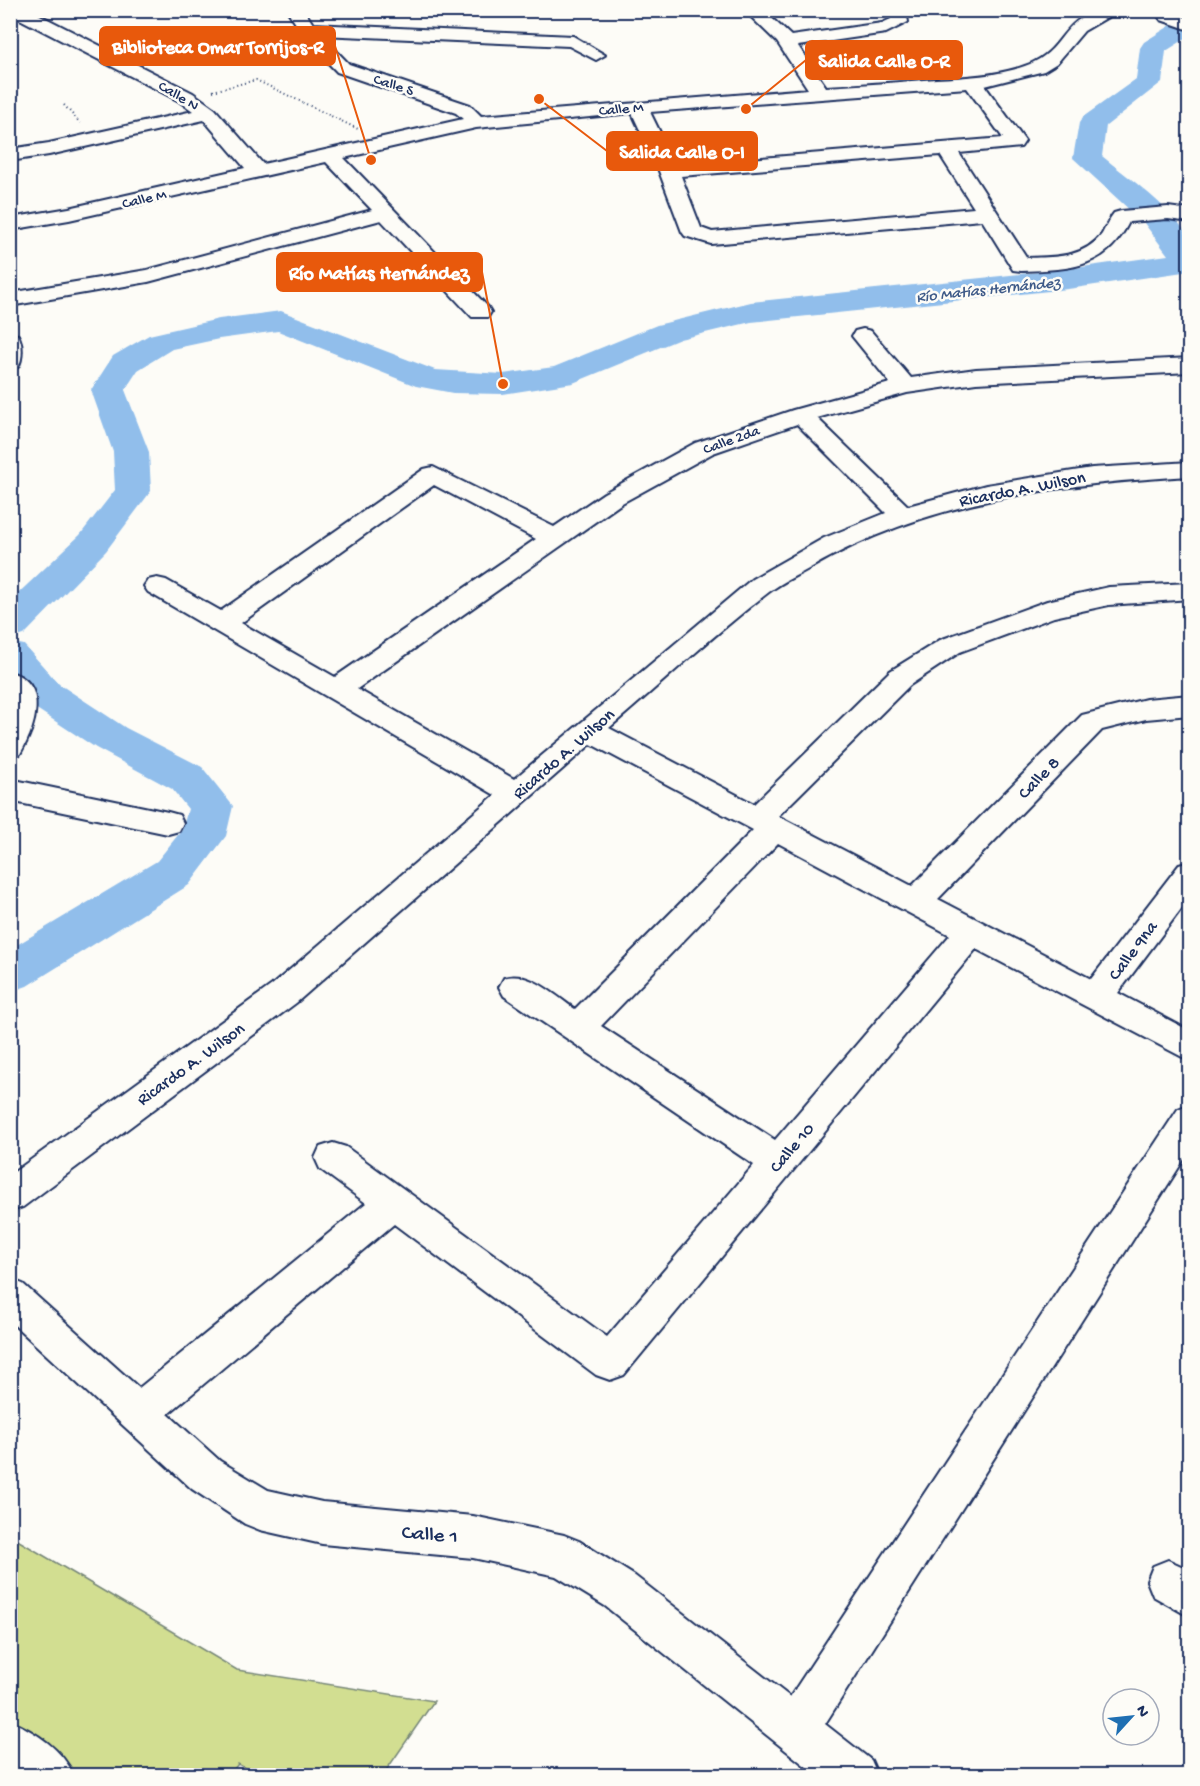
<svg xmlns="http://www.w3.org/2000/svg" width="1200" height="1786" font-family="'Gochi Hand',sans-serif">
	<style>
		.green { fill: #d2de91; stroke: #768678; stroke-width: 1.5 }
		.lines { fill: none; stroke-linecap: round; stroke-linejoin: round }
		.river { fill: #91beeb; fill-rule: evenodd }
		.minor-casing { stroke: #1b2f5e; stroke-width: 4 }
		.path { stroke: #1b2f5e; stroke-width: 2; stroke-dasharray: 1 3; stroke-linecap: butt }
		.minor { fill: #fdfcf7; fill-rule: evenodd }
		.labels { text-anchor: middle; stroke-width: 5; stroke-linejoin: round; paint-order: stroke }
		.far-street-label { font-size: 15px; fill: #1b2f5e; stroke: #fdfcf7 }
		.far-water-label { font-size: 16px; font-style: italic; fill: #3e5a88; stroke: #fdfcf7 }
		.street-label { font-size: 18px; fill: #1b2f5e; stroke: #fdfcf7 }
		.near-street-label { font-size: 21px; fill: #1b2f5e; stroke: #fdfcf7 }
		.leader { fill: none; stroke: #e8590c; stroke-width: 2 }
		.callout-dot { fill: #e8590c; stroke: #fdfcf7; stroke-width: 2 }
		.callout { fill: #e8590c; stroke: #e8590c; stroke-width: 2 }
		.callout-label { font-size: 20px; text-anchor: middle; font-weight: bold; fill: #fff }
	</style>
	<rect width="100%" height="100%" fill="#fdfcf7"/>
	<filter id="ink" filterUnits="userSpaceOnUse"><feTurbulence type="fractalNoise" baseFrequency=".0167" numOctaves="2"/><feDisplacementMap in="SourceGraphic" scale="12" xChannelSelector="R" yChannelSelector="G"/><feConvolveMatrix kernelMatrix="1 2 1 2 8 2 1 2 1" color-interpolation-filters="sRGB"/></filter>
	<g filter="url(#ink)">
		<!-- green -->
		<path class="green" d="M14,1538L237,1670L434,1701L383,1775H257L238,1764L229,1775H56L11,1740L10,1542Z"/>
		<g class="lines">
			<!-- river -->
			<g class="river">
				<path d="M1190,16V36L1166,51L1162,82L1106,126L1102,156C1125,175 1178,212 1189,239C1192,247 1190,262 1190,271L1068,289L751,322L680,339L573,383L503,394L453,393L416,386L278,331L219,339L172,349L138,370L125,390L149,452L151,491L106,551L24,635L10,639V601L80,535L115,490L113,452L91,390L113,356L149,335L219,319L281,311L435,370L503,374L554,367L657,325L751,302L1068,269L1168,255L1144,223L1073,158L1079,123L1083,117L1136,79L1140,48L1144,42L1181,19Z"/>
				<path d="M10,642L24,645L59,684L126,728L202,767L233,806L226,836L189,885L27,986L10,992V949L157,861L182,830L188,809L172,789L96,748L29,704L10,682Z"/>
			</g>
			<defs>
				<g id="minor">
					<path d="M10,10H30L193,93L215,109L263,164L463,119L456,113L337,72L307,41L287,10H304L313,24L573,36L605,55L596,60L569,46L321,35L349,64L470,105L481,116L808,89L777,42L744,10H763L791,36L882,23L891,19L886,10L906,11L908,22L886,33L798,46L826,87C863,85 899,82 936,79C968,77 1000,76 1030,64C1071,47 1058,10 1120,10L1084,31L1057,63L1044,71L985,86L1025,141L1021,147L959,153L1027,258C1055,257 1084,258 1102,234C1106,227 1109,219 1114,213L1121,211L1168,207L1190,210V222L1168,219L1129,222C1105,270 1068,269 1021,271L1013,270L982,220L711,244L685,236L682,232L659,171L632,113L476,128L344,158L488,307L491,312L488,317H472L381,220L148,282L10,306V293L147,270L372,210L326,162L69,220L10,230V218L69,208L245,168L204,120L49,155L10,161V149L49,143L193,111L179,101L10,14ZM967,88L1003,138L676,165L650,112ZM940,155L974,208L712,232L701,228L681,176Z"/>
					<path d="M1167,11L1190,19V30L1161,20L1158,16L1161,12Z"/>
					<path d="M863,329L871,331L911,378L976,369L1190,358V372L976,383L907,393L817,418L908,506L986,485L1092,468L1190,462V476C1058,484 928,500 812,567C798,575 782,582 769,592C714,634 662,683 609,728L754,804L890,671L940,640L1047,601L1109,587L1190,583V599L1109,605L1054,617L960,652L910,685L778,816L912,886L1082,715L1146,699L1190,695V715L1146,719L1102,730L938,899L1091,979L1179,865L1190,862V897L1118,993L1190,1031V1061L976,949L624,1375L610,1380L596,1375L394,1224L168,1414L220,1461L268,1490L322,1502L473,1516L564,1535L579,1541L635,1576L790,1697L1178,1109L1190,1104V1150L825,1724L871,1760L878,1776H818L605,1606L556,1576L473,1558L322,1544L260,1530L245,1524L192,1489L10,1321V1279L23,1284L139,1388L366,1203L320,1169L315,1158L320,1147L333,1143L346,1147L607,1337L754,1165L504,996L499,987L504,978C529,970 554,995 575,1009L753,830L591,744L296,1003L23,1207L10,1212V1175L272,985L495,795L148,592L144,586L148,580L157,578L166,580L221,611L424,469L433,467L554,527L604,493L695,443L793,410L890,383L852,336L855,331ZM797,424L886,513L824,538L752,579L514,779L357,689L622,503L713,453ZM434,485L536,539L335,677L241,623ZM778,843L950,935L775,1140L601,1026Z"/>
					<path d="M10,333L18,335C23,343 23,359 18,367L10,369Z"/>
					<path d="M10,672C50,683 35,729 20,754L10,757Z"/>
					<path d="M10,779L168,812L179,815L183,823L179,831L168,834L10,801Z"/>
					<path d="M1168,1560L1190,1570V1617L1153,1596L1147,1581L1153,1566Z"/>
					<path d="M10,1721C35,1731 63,1750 74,1776H14L10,1772Z"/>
				</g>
			</defs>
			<!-- minor casing -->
			<use href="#minor" class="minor-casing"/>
			<!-- path -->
			<g class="path">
				<path d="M830,10L832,12"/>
				<path d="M213,91L256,80L358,129"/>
				<path d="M64,105L80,123"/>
			</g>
			<!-- minor -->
			<use href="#minor" class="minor"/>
		</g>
	</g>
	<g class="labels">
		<!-- far-street labels -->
		<g class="far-street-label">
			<text transform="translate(394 84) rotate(18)" y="5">Calle S</text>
			<text transform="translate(179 95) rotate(31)" y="5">Calle N</text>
			<text transform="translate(621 108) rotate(-5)" y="5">Calle M</text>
			<text transform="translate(144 198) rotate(-13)" y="5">Calle M</text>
			<text transform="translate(731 439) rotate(-20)" y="5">Calle 2da</text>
		</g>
		<!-- far-water labels -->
		<g class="far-water-label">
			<text transform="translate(988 288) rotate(-6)" y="6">Río Matías Hernández</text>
		</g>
		<!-- street labels -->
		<g class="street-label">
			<text transform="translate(1022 488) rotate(-11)" y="6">Ricardo A. Wilson</text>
			<text transform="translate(563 753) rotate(-41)" y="6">Ricardo A. Wilson</text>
			<text transform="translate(1038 777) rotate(-46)" y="6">Calle 8</text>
			<text transform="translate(1132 950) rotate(-53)" y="6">Calle 9na</text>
			<text transform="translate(190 1063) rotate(-36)" y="6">Ricardo A. Wilson</text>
			<text transform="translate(791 1147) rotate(-50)" y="6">Calle 10</text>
		</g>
		<!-- near-street labels -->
		<g class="near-street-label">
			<text transform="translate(430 1533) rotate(5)" y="7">Calle 1</text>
		</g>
	</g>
	<!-- callouts -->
	<path class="leader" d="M371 160L335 46M746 109L806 60M539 99L607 151M503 384L482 272"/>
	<g class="callout-dot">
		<circle cx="371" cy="160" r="6"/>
		<circle cx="746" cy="109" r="6"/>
		<circle cx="539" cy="99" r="6"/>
		<circle cx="503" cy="384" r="6"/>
	</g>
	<g class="callout">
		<rect x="100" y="27" width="235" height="38" rx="6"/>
		<rect x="806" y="41" width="156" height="38" rx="6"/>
		<rect x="607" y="132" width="150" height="38" rx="6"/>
		<rect x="277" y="253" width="205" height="38" rx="6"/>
	</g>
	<g class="callout-label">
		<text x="218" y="53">Biblioteca Omar Torrijos-R</text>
		<text x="884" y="67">Salida Calle O-R</text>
		<text x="682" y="158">Salida Calle O-I</text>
		<text x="379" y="279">Río Matías Hernández</text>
	</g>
	<!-- margin -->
	<rect width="1200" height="1786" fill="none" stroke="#fdfcf7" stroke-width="36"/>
	<rect x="18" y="18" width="1164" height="1750" fill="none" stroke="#1b2f5e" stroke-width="2" filter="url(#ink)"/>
	<!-- north arrow -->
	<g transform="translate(1131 1717) rotate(63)"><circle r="28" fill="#fdfcf7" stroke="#a3aaba" stroke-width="1.5"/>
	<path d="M0-4.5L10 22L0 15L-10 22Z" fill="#1f6fb2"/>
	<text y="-9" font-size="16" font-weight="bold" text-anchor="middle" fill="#1b2f5e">N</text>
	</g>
</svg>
